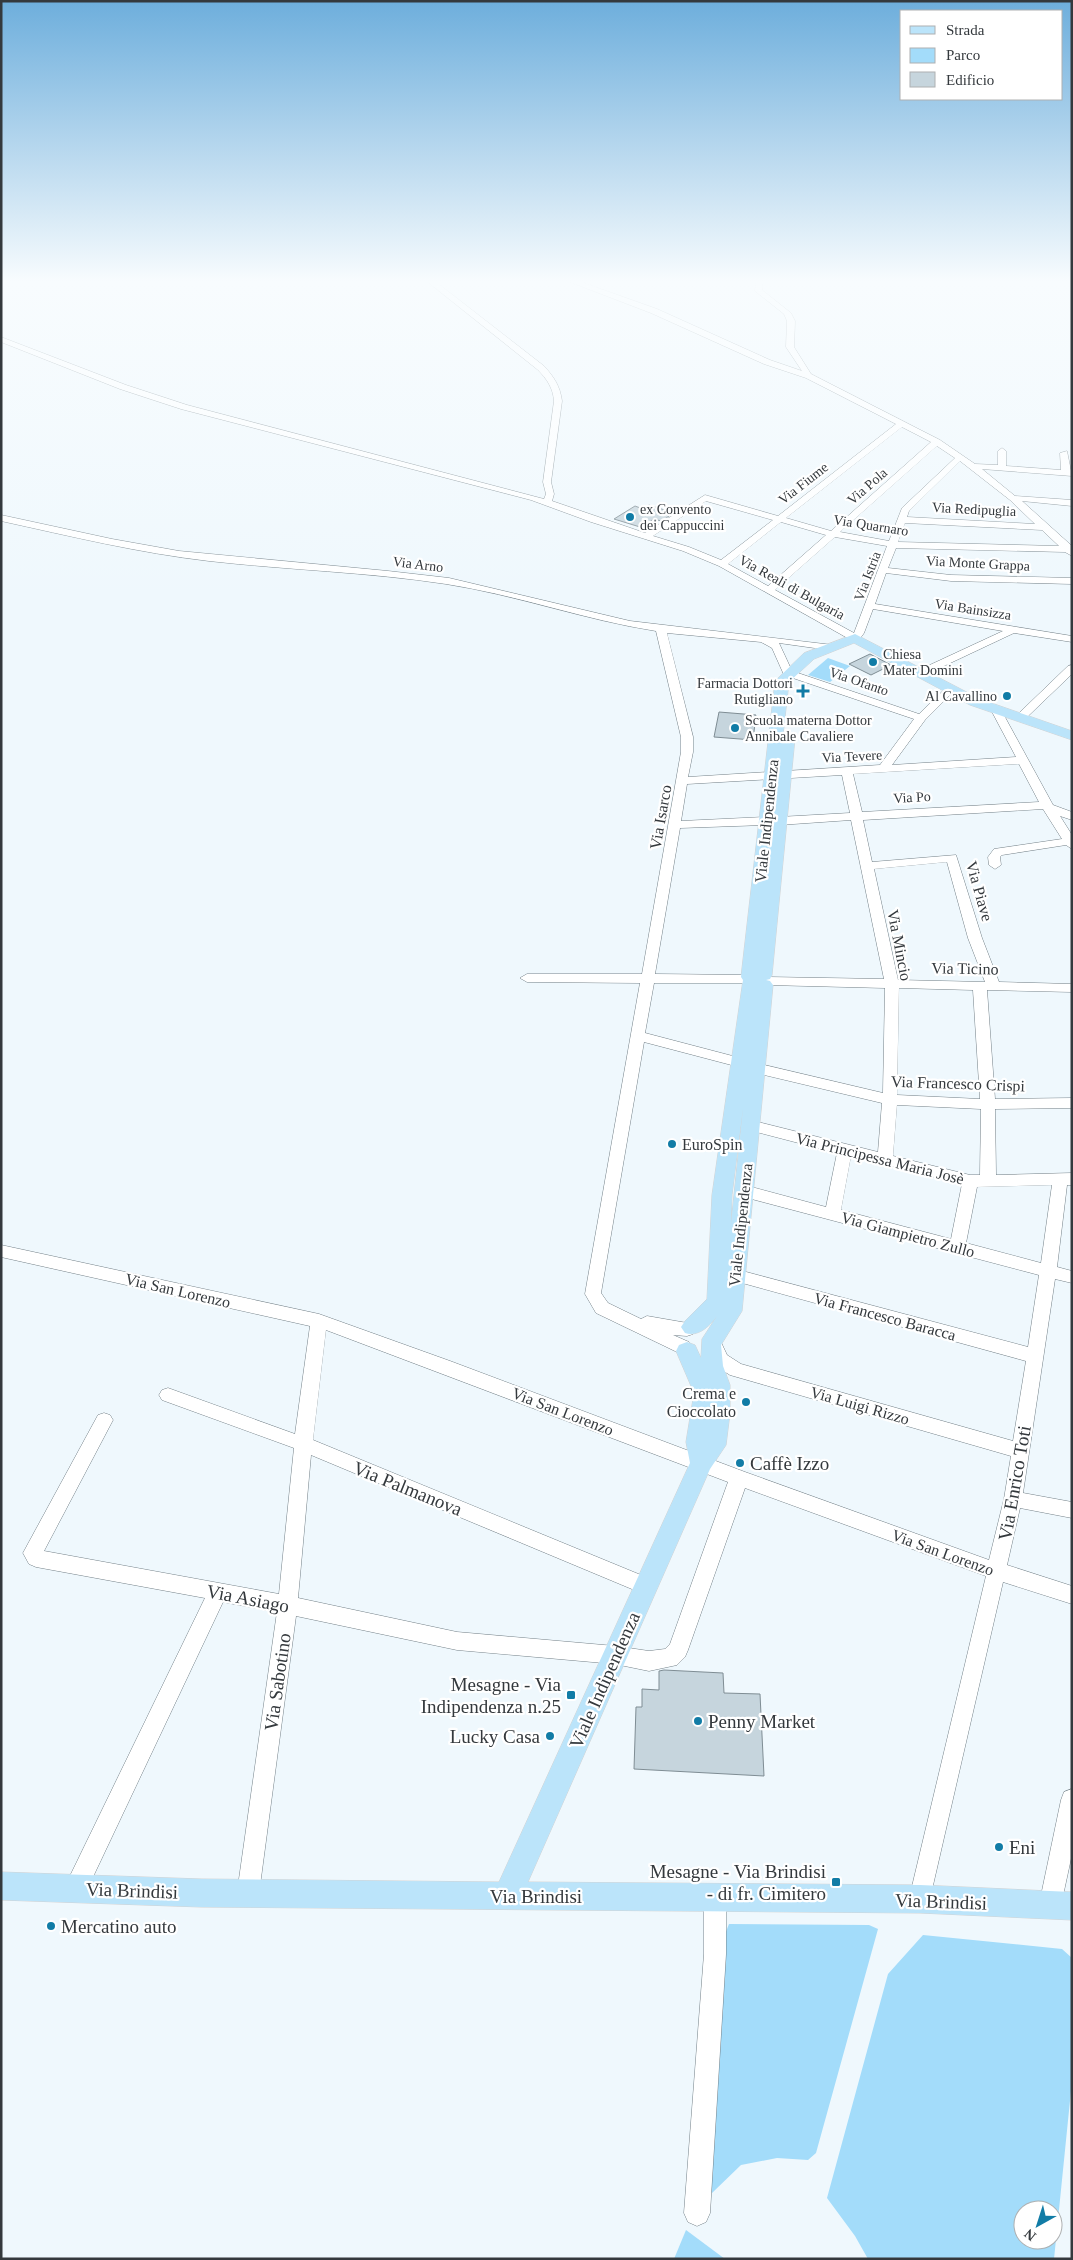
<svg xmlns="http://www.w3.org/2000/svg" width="1073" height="2260" font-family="'Times New Roman',serif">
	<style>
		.green { fill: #a3dcfa; fill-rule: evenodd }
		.building { fill: #c6d5dd; stroke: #7f8d94 }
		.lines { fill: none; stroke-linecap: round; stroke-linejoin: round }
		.minor-casing { stroke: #748188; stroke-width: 1 }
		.major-casing { stroke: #d2d3d4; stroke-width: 1 }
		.minor { fill: #fff; fill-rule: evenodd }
		.major { fill: #bbe4fa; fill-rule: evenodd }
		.poi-dot { fill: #117ca6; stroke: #fff; stroke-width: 2 }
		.labels { text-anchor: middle; stroke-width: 4.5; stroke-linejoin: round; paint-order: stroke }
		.far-street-label { font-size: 14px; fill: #34393d; stroke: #fff }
		.far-poi-label { font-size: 14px; fill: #34393d; stroke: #fff; text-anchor: start }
		.street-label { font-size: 16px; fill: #34393d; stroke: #fff }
		.poi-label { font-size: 16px; fill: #34393d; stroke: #fff; text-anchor: start }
		.near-poi-label { font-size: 19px; fill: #34393d; stroke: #fff; text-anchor: start }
		.near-street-label { font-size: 19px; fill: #34393d; stroke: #fff }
	</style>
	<rect width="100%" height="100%" fill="#eff8fd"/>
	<!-- green -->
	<g class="green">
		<path d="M828,658L850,666L830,682L808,675Z"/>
		<path d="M729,1924L869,1925L878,1929L816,2153L808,2160L777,2158L741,2165L712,2193L709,2189L723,1939Z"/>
		<path d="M923,1935L1062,1949L1072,1958V2081L1054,2259H868L855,2236L827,2198L888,1974ZM1023,2210H1053V2240H1023Z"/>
		<path d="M686,2230L725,2259H674Z"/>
	</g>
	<!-- building -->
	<g class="building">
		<path d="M649,505L674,513L661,521L654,519L640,527L614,519L635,506L643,509Z"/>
		<path d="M870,654L891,665L871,675L849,664Z"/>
		<path d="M719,712L756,715L753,740L714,737Z"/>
		<path d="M664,1670L723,1673L724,1693L760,1694L764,1776L634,1769L636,1707H642V1689L659,1690V1671Z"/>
	</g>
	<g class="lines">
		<defs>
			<g id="minor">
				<path d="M428,282H436L544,366C554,377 560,386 562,401L551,482L554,494L552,501L645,533L705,495L778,516L896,424L806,378L764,364L651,313L570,282H581L657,309L770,360L802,371L786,347L787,321L784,314L755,291L756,282H763L762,290L791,313L795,321L794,347L811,374L940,440L975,464L998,465V451L1002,448L1006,451V466L1061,470L1060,453L1067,451L1072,476L982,469L1015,496L1072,500V506L1022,501L1072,546V556L1065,552L896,548L888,568L951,575L1072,578V584L951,581L886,573L875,604L1072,636V642L1014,633L927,674H919V670L1003,631L873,609L864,633L859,640H851L719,566L683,551L591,522L531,500L181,409L120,389L1,342V337L126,385L187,405L544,499L546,494L543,482L554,401C553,388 547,379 538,370ZM902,427L931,442L831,531L786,518ZM937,446L955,458L902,508L889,541L840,532ZM960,461L1010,500L1035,524L907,517L909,511ZM706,501L773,520L721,560L689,547L653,536ZM781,522L826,535L768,586L728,564ZM905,523L1042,530L1059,546L898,542ZM835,537L887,546L854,633L775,590Z"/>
				<path d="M1,515L112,539L179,551L388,571L449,578L630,621L833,645V649L829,650L779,643L792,671L919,714L947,687H955L956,689L925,720L892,765L1016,757L991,710L992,708H1000L1053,805L1072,812V820L1060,816L1072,835V849L1066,845L1002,855L1000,857L1001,865L995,869L989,865L988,857L994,849L1062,839L1043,809L863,820L872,862L956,855L982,938L999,982L1072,984V992L987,990L995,1099L1072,1098V1108L995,1109L996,1175L1072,1173V1185H1067L1057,1267L1072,1271V1283L1055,1279L1023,1493L1072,1502V1518L1020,1508L1007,1565L1072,1586V1604L1003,1582L928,1907L920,1910L912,1907L909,1899L986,1576L745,1488L688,1650L685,1657L677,1665L649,1671L615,1664L457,1650L296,1616L259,1893L256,1901L248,1904L240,1901L237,1893L277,1612L223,1602L84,1896L76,1899L68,1896L65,1888L68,1880L205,1598L36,1567L29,1564L23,1553L98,1415L104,1413L110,1415L113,1420L44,1551L279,1594L294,1448L162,1400L159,1395L162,1390L168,1388L295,1434L310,1326L1,1257V1245L319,1314L450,1361L745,1472L989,1560L1004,1499L1011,1456L730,1375L714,1365L705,1345L708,1340L714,1338L720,1340L727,1355L741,1364L1013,1441L1026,1361L735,1281L729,1279L727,1275L729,1271L735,1269L1028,1347L1039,1275L744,1197L738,1195L736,1191L738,1187L744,1185L826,1207L837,1153L745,1129L743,1125L745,1121L750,1120L878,1152L882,1103L756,1073L751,1071L749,1068L751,1065L756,1063L883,1093L885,988L768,985L761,981L768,977L884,979L851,820L779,825L773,821L779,817L850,813L842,775L687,784L681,821L765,817L771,821L765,825L680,828L655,974L749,975L756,979L749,983H654L645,1033L744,1059L746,1062L744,1065L739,1067L644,1042L601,1293L608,1303L641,1319L647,1316L693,1324L695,1329L693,1334L687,1336L673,1335L689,1342L692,1347L689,1352L683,1354L677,1352L596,1313L585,1294L640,983L527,982L520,978L527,974H642L681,752V737L656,631C585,620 517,595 446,584C368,572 288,570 209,561C139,553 70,536 1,521ZM667,633L761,642L772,648L784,675L914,719L880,765L688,777L693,752V737ZM1019,764L1039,802L862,812L853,774ZM947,862L968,938L985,982L898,980L874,869ZM899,988L973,990L980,1099L897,1095ZM897,1105L981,1109L980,1175H970L893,1156ZM851,1156L962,1184L951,1239L841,1210ZM1052,1185L1041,1263L966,1243L977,1187ZM326,1330L728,1482L670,1644L665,1649L649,1651L615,1646L457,1632L298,1598L311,1455L639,1592L646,1595L653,1592L656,1586L653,1580L313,1440Z"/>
				<path d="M1072,665V674L1024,720H1016L1014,718L1016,716L1068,666Z"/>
				<path d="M1072,1789V1854L1061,1905L1058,1913L1050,1916L1042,1913L1039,1905L1061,1800L1064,1792Z"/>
				<path d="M715,1887L723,1890L726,1898V1954L710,2213L706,2222L697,2226L688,2222L684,2213L704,1954V1898L707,1890Z"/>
			</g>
			<path id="major" d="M855,634L980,699L1072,731V740L970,705L854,643L814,659L789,682L783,735L788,734L795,738L772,975L770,979L766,980L770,981L773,985L742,1311L721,1345L723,1366L730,1385V1413L726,1445L710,1469L528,1882L920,1885L1072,1892V1920L920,1913L201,1907L1,1900V1872L201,1879L499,1882L690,1463L686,1442L694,1393L676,1351L679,1345L687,1342L695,1345L701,1358L702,1339L717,1316C709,1327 698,1337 685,1333L681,1327L685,1321L707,1299L712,1195L743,980L741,977L775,681L804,653ZM743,1108L731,1224L732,1195Z"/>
		</defs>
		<!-- minor casing -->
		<use href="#minor" class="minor-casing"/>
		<!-- major casing -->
		<use href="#major" class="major-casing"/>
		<!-- minor -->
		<use href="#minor" class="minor"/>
		<!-- major -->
		<use href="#major" class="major"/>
	</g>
	<!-- sky -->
	<linearGradient id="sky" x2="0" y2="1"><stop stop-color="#6daedc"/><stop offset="0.47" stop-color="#f8fcfe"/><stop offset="1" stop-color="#f8fcfe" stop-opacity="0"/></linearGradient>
	<rect width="1073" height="599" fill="url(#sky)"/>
	<!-- markers -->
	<g class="poi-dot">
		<circle cx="630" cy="517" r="5"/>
		<circle cx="873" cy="662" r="5"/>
		<path d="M800.5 683.5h5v5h5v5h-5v5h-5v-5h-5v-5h5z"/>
		<circle cx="1007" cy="696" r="5"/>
		<circle cx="735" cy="728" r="5"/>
		<circle cx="672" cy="1144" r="5"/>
		<circle cx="746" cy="1402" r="5"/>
		<circle cx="740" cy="1463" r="5"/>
		<rect x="566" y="1690" width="10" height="10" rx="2.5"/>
		<circle cx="698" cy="1721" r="5"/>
		<circle cx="550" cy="1736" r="5"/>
		<circle cx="999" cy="1847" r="5"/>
		<rect x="831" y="1877" width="10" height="10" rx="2.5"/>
		<circle cx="51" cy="1926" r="5"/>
	</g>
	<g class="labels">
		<!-- far-street labels -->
		<g class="far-street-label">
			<text transform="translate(803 483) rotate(-38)" y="5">Via Fiume</text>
			<text transform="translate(867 486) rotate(-41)" y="5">Via Pola</text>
			<text transform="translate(974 509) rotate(3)" y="5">Via Redipuglia</text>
			<text transform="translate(871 525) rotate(9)" y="5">Via Quarnaro</text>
			<text transform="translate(978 563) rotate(3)" y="5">Via Monte Grappa</text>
			<text transform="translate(418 564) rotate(7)" y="5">Via Arno</text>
			<text transform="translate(867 576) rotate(-69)" y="5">Via Istria</text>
			<text transform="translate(792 587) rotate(29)" y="5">Via Reali di Bulgaria</text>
			<text transform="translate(973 609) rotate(9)" y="5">Via Bainsizza</text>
			<text transform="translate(859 681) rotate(19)" y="5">Via Ofanto</text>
			<text transform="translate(852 756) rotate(-3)" y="5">Via Tevere</text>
			<text transform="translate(912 797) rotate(-3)" y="5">Via Po</text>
		</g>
		<!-- far-poi labels -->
		<g class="far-poi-label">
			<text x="640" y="514">ex Convento<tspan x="640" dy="16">dei Cappuccini</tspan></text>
			<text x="883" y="659">Chiesa<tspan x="883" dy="16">Mater Domini</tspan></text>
			<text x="793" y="688" text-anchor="end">Farmacia Dottori<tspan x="793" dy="16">Rutigliano</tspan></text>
			<text x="997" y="701" text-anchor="end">Al Cavallino</text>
			<text x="745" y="725">Scuola materna Dottor<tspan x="745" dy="16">Annibale Cavaliere</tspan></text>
		</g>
		<!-- street labels -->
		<g class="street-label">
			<text transform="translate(660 817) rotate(-80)" y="6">Via Isarco</text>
			<text transform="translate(766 821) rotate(-84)" y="6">Viale Indipendenza</text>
			<text transform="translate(980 891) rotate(74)" y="6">Via Piave</text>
			<text transform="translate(900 945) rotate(79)" y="6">Via Mincio</text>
			<text transform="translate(965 968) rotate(1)" y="6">Via Ticino</text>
			<text transform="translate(958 1083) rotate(2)" y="6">Via Francesco Crispi</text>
			<text transform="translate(880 1158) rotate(14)" y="6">Via Principessa Maria Josè</text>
			<text transform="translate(740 1225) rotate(-84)" y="6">Viale Indipendenza</text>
			<text transform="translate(908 1234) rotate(15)" y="6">Via Giampietro Zullo</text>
			<text transform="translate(178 1290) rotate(13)" y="6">Via San Lorenzo</text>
			<text transform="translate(885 1316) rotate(15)" y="6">Via Francesco Baracca</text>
			<text transform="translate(860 1405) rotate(16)" y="6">Via Luigi Rizzo</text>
			<text transform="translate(563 1411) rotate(21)" y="6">Via San Lorenzo</text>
			<text transform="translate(943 1552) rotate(20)" y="6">Via San Lorenzo</text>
		</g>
		<!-- poi labels -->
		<g class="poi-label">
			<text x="682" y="1150">EuroSpin</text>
			<text x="736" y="1399" text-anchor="end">Crema e<tspan x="736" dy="18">Cioccolato</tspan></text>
		</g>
		<!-- near-poi labels -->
		<g class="near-poi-label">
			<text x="750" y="1470">Caffè Izzo</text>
			<text x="561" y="1691" text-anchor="end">Mesagne - Via<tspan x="561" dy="22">Indipendenza n.25</tspan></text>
			<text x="708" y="1728">Penny Market</text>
			<text x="540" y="1743" text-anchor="end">Lucky Casa</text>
			<text x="1009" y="1854">Eni</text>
			<text x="826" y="1878" text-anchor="end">Mesagne - Via Brindisi<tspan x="826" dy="22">- di fr. Cimitero</tspan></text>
			<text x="61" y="1933">Mercatino auto</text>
		</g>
		<!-- near-street labels -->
		<g class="near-street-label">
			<text transform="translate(1014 1483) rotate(-80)" y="7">Via Enrico Toti</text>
			<text transform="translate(408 1488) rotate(22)" y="7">Via Palmanova</text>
			<text transform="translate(248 1598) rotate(11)" y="7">Via Asiago</text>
			<text transform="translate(604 1680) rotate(-66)" y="7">Viale Indipendenza</text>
			<text transform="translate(277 1682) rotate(-82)" y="7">Via Sabotino</text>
			<text transform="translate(132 1890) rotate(2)" y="7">Via Brindisi</text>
			<text x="536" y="1903">Via Brindisi</text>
			<text transform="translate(941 1901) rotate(2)" y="7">Via Brindisi</text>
		</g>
	</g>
	<!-- border -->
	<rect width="1073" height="2260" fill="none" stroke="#34393d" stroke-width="5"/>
	<!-- legend -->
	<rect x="900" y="10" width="162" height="90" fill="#ffffff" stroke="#aeb0b1"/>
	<rect x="910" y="26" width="25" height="8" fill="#bbe4fa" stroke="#aeb0b1"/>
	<text x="946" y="35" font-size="15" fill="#34393d">Strada</text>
	<rect x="910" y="48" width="25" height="15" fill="#a3dcfa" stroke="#aeb0b1"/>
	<text x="946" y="60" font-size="15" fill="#34393d">Parco</text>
	<rect x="910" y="72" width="25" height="15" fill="#c6d5dd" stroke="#aeb0b1"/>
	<text x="946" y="85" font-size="15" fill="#34393d">Edificio</text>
	<!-- north arrow -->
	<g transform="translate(1038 2225) rotate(219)"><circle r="24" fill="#ffffff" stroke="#aeb0b1"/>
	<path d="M0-4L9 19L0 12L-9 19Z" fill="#117ca6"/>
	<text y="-8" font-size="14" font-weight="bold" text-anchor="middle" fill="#34393d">N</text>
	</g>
</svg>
